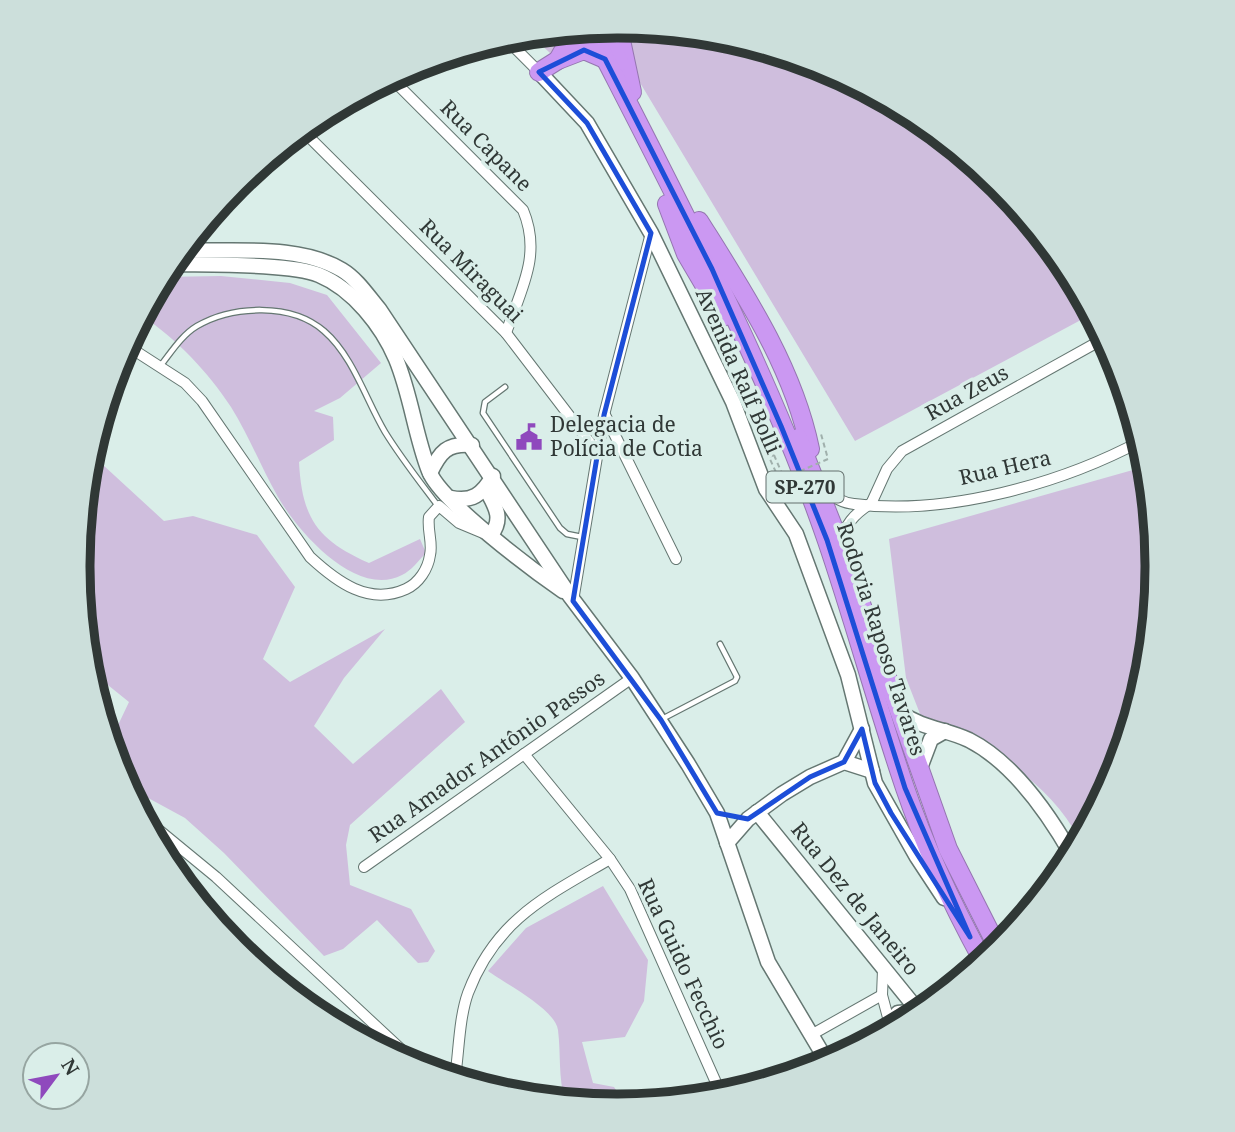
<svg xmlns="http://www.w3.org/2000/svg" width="1235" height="1132" font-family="'Noto Serif',serif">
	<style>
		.green { fill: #cfbedd }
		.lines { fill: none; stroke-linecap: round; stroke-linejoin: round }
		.service-casing { stroke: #657772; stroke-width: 7 }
		.minor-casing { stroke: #657772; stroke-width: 12 }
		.secondary-casing { stroke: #657772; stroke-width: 17 }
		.motorway-casing { stroke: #9576b0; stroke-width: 20 }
		.path { stroke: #a0b0ac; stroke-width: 2; stroke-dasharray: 5 3.5; stroke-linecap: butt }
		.service { stroke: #fff; stroke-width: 4.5 }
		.minor { stroke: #fff; stroke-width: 10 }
		.secondary { stroke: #fff; stroke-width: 14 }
		.motorway { stroke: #cb98f2; stroke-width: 18 }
		.path-bridge { stroke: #a0b0ac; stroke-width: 2; stroke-dasharray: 5 3.5; stroke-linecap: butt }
		.marked { fill: none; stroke: #1d4ed8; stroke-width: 5; stroke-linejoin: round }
		.labels { text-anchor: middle; stroke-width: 7; stroke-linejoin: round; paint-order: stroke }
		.shield { fill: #daeee9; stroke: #636f6c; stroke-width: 2 }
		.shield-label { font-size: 19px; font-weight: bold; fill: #303836 }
		.street-label { font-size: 21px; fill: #303836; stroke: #daeee9 }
		.poi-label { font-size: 21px; fill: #303836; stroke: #daeee9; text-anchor: start }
		.rim { fill: none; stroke: #303836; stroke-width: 9 }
	</style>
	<rect width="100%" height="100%" fill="#daeee9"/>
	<!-- green -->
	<g class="green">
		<path d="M623,27C656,30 690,30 723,37C855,62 993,154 1067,267C1076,281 1083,298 1092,314L855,441L639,81Z"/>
		<path d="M559,32L563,41L550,53L531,35Z"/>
		<path d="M221,276L290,283L327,295L381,363L340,398L314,411L333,417L334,440L299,462C302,518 317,540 369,563L420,539L426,553C419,560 411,571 402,575C357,599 298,532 278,497C261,467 249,436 231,407C208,372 177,339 142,316L163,277Z"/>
		<path d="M90,453L164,521L193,516L257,535L295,587L263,659L290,682L385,629L344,678L314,726L353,764L441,689L465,722L350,825L346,845L350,885L411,909L435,951L428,962L418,963L377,920L343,949L324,956L224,853L185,818L139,793L123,780L110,742L129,702L88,669L78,566Z"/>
		<path d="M1147,466L1157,566L1147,672L1116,773L1080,840C1045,776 986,746 922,719L906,678L889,539Z"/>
		<path d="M603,886L648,960L644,1001L625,1037L582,1042L593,1083L614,1087L626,1105L565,1101C558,1077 561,1054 558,1030C555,1009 506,984 488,971L526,928Z"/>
	</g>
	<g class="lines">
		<defs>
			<g id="service">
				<path d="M161,365C172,351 182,335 197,326C233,305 292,303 324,331C353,356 366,400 385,432C401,458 420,482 438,506"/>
				<path d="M505,387L485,402L483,413L560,528L567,534L582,537"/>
				<path d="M662,719L735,681L737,677L720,644"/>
			</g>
			<g id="minor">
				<path d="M506,39L539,72"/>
				<path d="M391,78L523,210C542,255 521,289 506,333"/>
				<path d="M302,130L506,333L597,452"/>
				<path d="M126,345L185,383L202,401L310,557C337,582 369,606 406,589C419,583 428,569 430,555C433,543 427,530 429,517L439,506L459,523L483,533"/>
				<path d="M605,415L676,559"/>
				<path d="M820,488C831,495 841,503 854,504C946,516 1060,484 1141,441"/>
				<path d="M871,504L887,469L902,451L1105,338"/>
				<path d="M840,543C846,524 853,515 870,504"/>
				<path d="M573,601L604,415L651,233"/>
				<path d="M524,754L610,859L630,889L722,1096"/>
				<path d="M143,817L216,877L420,1067"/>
				<path d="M364,867L632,678"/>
				<path d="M883,970L882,995L890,1025"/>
				<path d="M811,1035L882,995"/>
				<path d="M455,1078C459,1051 459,1018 468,993C496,919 547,896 610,859"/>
			</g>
			<g id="secondary">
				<path d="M539,72L587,123L651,233L733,402L766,489L796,534L848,675L875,783L917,857L944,898"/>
				<path d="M182,250C232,253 297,243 342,270C357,279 368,296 379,309L570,596L632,678L688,764L717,813L768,962L828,1063"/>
				<path d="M170,264C204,265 291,263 319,275C353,289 382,326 396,359C411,395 415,435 429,471C441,502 534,571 563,591"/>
				<path d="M430,473C440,452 447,443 472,445"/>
				<path d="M486,489C495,506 504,518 491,535"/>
				<path d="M451,498C472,502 482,495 493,476"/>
				<path d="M900,712C924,730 944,728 969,740C1014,763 1048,813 1072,855"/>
				<path d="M844,762L872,771"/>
				<path d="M920,768L931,739L945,731"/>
				<path d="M757,812L920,1013"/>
				<path d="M727,843L748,819L782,794L810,777L844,762L862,729"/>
				<path d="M889,1023L898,1013L918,1011"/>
			</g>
			<g id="motorway">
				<path d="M618,26L632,92"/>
				<path d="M604,28L619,62"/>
				<path d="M590,29C674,193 767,367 827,541C855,623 877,706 905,788C925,847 953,906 983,961"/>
				<path d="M558,60L575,30"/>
				<path d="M539,72L558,60L584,50L605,59"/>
				<path d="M667,204L686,254L723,317"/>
				<path d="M699,221C743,291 793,366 810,449"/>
				<path d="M798,438L840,544L948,849L998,948"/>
			</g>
		</defs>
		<!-- service casing -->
		<use href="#service" class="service-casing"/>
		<!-- minor casing -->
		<use href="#minor" class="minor-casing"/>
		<!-- secondary casing -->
		<use href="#secondary" class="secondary-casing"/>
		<!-- motorway casing -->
		<use href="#motorway" class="motorway-casing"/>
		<!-- path -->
		<path class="path" d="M774,455L769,457L780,481L777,482"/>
		<!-- service -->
		<use href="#service" class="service"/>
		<!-- minor -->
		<use href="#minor" class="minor"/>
		<!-- secondary -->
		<use href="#secondary" class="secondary"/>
		<!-- motorway -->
		<use href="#motorway" class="motorway"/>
		<!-- path-bridge -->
		<path class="path-bridge" d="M774,455L784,478L828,459L821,434"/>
	</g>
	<!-- marked area -->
	<path class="marked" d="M584,50L605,59L712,269L781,426L827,540L905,788L970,937L891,813L875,783L862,729L844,762L810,777L748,819L717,813L661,720L573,601L604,415L651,233L587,123L539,72Z"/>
	<!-- icons -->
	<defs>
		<symbol id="civic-bare" viewBox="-9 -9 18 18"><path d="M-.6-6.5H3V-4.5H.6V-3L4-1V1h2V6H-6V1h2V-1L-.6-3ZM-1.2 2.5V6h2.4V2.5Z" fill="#8f49bd" stroke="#daeee9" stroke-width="2.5" paint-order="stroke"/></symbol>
	</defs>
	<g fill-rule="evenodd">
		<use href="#civic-bare" x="510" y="418" width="38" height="38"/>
	</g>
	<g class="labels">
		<!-- shield labels -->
		<rect class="shield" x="766.5" y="471.5" width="77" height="31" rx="5"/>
		<g class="shield-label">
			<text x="805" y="494">SP-270</text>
		</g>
		<!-- street labels -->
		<g class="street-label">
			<text transform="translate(486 146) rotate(45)" y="7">Rua Capane</text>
			<text transform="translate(471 271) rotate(45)" y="7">Rua Miraguai</text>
			<text transform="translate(738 371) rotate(66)" y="7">Avenida Ralf Bolli</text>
			<text transform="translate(967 393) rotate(-29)" y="7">Rua Zeus</text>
			<text transform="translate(1005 468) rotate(-13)" y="7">Rua Hera</text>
			<text transform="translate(881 639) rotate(72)" y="7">Rodovia Raposo Tavares</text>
			<text transform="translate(487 757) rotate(-35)" y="7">Rua Amador Antônio Passos</text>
			<text transform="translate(855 899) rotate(51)" y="7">Rua Dez de Janeiro</text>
			<text transform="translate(683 964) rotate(65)" y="7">Rua Guido Fecchio</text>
		</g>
		<!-- poi labels -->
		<g class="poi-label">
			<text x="550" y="432">Delegacia de<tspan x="550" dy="24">Polícia de Cotia</tspan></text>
		</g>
	</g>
	<!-- crop -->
	<path d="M0 0H1235V1132H0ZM617 38H618A527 527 0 0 1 1145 565V567A527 527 0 0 1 618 1094H617A527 527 0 0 1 90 567V565A527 527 0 0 1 617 38Z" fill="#ccdfdb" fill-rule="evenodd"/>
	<path class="rim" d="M617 38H618A527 527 0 0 1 1145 565V567A527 527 0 0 1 618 1094H617A527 527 0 0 1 90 567V565A527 527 0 0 1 617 38Z"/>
	<!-- north arrow -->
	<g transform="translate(56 1076) rotate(58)"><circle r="33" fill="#daeee9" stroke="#96a5a1" stroke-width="2"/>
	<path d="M0-5L12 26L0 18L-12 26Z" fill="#8f49bd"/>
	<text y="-10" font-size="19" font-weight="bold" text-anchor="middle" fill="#303836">N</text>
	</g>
</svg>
